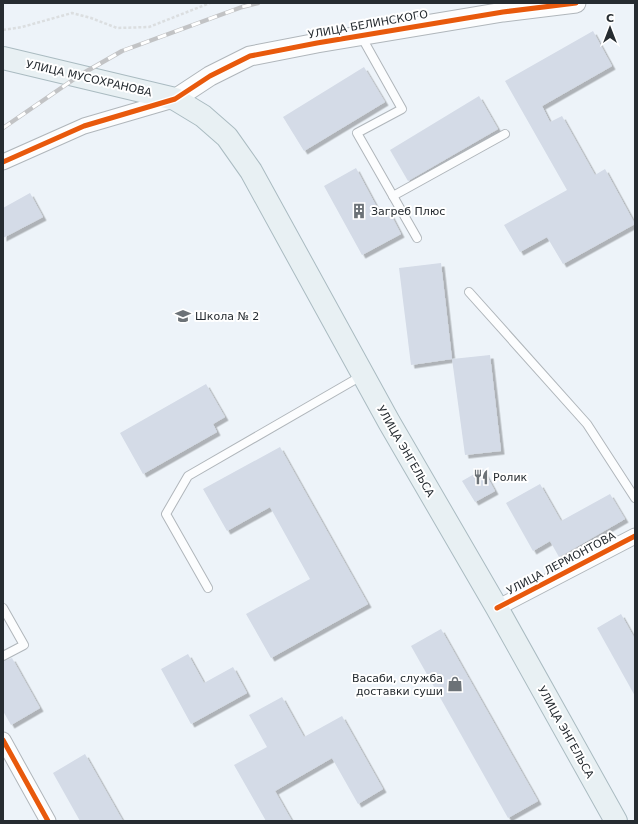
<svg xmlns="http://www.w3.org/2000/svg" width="638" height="824" font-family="'DejaVu Sans',sans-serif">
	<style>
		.building { fill: #d4dbe7; filter: url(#shadow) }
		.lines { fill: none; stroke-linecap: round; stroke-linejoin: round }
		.service-casing { stroke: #b0b6bb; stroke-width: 10 }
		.minor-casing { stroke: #b0b6bb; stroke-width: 17 }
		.tertiary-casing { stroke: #b0b6bb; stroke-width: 21 }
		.primary-casing { stroke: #aabbc1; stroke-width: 24 }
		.path { stroke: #dbdee0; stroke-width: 2.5; stroke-dasharray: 3 2; stroke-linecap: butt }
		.service { stroke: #fcfdfe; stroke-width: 8 }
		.minor { stroke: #fcfdfe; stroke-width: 15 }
		.tertiary { stroke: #fcfdfe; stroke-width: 19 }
		.primary { stroke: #e8f0f3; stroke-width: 22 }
		.rail-casing { stroke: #c2c3c5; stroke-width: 4.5 }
		.rail { stroke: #fff; stroke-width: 3; stroke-dasharray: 9; stroke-linecap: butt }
		.cycleway-casing { stroke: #fff; stroke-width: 8 }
		.cycleway { stroke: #e8590c; stroke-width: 5 }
		.labels { text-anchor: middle; stroke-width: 4; stroke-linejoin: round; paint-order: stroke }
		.street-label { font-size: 11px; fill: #262c31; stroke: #fff }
		.poi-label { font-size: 11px; fill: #262c31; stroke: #fff; text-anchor: start }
	</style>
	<defs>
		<filter id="shadow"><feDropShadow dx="3.5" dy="3.5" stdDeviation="0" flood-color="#0004"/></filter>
	</defs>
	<rect width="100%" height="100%" fill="#edf3f9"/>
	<!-- building -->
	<g class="building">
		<path d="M593,31L612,66L542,106L550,122L562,116L595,175L605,169L635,224L563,264L547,237L520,252L504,225L567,190L505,81Z"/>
		<path d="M364,67L385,102L304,151L283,117Z"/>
		<path d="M479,96L498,129L408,181L390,150Z"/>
		<path d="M356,168L380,213L388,209L401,234L362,255L324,186Z"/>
		<path d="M30,193L43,217L3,238V208Z"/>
		<path d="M441,263L452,359L411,365L399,268Z"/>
		<path d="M490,355L501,451L465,455L452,359Z"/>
		<path d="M206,384L225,417L213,424L217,432L143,474L120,433Z"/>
		<path d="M280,447L368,604L271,658L246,614L310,579L270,507L227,531L203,489Z"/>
		<path d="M483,469L495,491L475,502L462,481Z"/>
		<path d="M540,484L561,521L610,494L625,519L559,557L550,541L533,551L506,503Z"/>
		<path d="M621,614L635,639V696L597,628Z"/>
		<path d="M441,629L538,801L508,818L411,646Z"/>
		<path d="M188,654L204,683L233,667L247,693L191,724L161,669Z"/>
		<path d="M12,658L40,708L11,725L3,711V661Z"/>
		<path d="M282,697L304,737L342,716L383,789L358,804L332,758L275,791L292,821H266L234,765L267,747L249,715Z"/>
		<path d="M85,754L123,821H80L53,773Z"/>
	</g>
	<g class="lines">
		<defs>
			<g id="service">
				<path d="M361,36L402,109L357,133L417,238"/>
				<path d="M393,196L505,134"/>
				<path d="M469,292L587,424L635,498"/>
				<path d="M208,588L166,514L188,476L363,375"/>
				<path d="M3,608L24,645L3,656"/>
			</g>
			<g id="minor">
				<path d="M3,162L84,126L173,100"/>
				<path d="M497,608L635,536"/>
				<path d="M3,740L48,821"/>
			</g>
			<path id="tertiary" d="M175,99L210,76L250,56L317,43L503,12L576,3"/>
			<path id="primary" d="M3,58L175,99L203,116L227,137L251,171L389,422L497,608L616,821"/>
		</defs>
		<!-- service casing -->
		<use href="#service" class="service-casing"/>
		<!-- minor casing -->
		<use href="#minor" class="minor-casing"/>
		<!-- tertiary casing -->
		<use href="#tertiary" class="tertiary-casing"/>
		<!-- primary casing -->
		<use href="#primary" class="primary-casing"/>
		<!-- path -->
		<path class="path" d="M3,30L22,27L72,13L91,18L117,28L149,27L210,3"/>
		<!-- service -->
		<use href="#service" class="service"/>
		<!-- minor -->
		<use href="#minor" class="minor"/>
		<!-- tertiary -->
		<use href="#tertiary" class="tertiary"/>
		<!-- primary -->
		<use href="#primary" class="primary"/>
		<defs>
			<path id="rail" d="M3,128L80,75L122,51L242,7L258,3"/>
		</defs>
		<!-- rail casing -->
		<use href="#rail" class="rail-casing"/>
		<!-- rail -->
		<use href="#rail" class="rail"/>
		<defs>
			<g id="cycleway">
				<path d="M3,162L84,126L175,99L210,76L250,56L317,43L503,12L576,3"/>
				<path d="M497,608L635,536"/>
				<path d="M3,740L48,821"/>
			</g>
		</defs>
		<!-- cycleway casing -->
		<use href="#cycleway" class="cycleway-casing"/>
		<!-- cycleway -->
		<use href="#cycleway" class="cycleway"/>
	</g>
	<!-- icons -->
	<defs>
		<symbol id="building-bare" viewBox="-9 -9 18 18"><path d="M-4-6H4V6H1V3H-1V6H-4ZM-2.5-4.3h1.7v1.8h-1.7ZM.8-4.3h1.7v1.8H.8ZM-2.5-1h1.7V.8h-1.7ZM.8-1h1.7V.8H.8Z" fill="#6c7277" stroke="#fff" stroke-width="2.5" paint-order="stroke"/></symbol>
		<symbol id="school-bare" viewBox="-9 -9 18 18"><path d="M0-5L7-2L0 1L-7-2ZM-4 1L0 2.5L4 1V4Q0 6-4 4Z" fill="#6c7277" stroke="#fff" stroke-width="2.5" paint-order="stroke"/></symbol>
		<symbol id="restaurant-bare" viewBox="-9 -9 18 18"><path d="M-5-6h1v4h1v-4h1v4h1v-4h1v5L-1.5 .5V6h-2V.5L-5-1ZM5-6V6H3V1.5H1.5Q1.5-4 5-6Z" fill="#6c7277" stroke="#fff" stroke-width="2.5" paint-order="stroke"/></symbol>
		<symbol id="shop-bare" viewBox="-9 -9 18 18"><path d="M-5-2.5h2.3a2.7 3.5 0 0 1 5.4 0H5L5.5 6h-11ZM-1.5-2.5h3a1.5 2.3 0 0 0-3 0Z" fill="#6c7277" stroke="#fff" stroke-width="2.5" paint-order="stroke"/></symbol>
	</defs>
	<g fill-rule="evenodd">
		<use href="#building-bare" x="348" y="200" width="22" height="22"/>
		<use href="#school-bare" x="172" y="305" width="22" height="22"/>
		<use href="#restaurant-bare" x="470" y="466" width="22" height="22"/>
		<use href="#shop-bare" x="444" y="673" width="22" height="22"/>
	</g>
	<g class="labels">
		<!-- street labels -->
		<g class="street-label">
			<text transform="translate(368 24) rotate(-10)" y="4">УЛИЦА БЕЛИНСКОГО</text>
			<text transform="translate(89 78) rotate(13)" y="4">УЛИЦА МУСОХРАНОВА</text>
			<text transform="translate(406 451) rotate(60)" y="4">УЛИЦА ЭНГЕЛЬСА</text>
			<text transform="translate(561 563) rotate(-28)" y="4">УЛИЦА ЛЕРМОНТОВА</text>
			<text transform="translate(566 732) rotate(61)" y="4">УЛИЦА ЭНГЕЛЬСА</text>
		</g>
		<!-- poi labels -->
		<g class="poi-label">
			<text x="371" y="215">Загреб Плюс</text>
			<text x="195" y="320">Школа № 2</text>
			<text x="493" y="481">Ролик</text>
			<text x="443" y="682" text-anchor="end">Васаби, служба<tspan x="443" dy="13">доставки суши</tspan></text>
		</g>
	</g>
	<!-- border -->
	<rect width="638" height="824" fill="none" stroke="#262c31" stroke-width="8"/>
	<!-- north arrow -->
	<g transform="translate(610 28)" stroke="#ffffff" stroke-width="3" paint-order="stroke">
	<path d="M0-3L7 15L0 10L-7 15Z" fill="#262c31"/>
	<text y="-6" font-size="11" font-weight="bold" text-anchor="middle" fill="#262c31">С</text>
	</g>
</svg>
